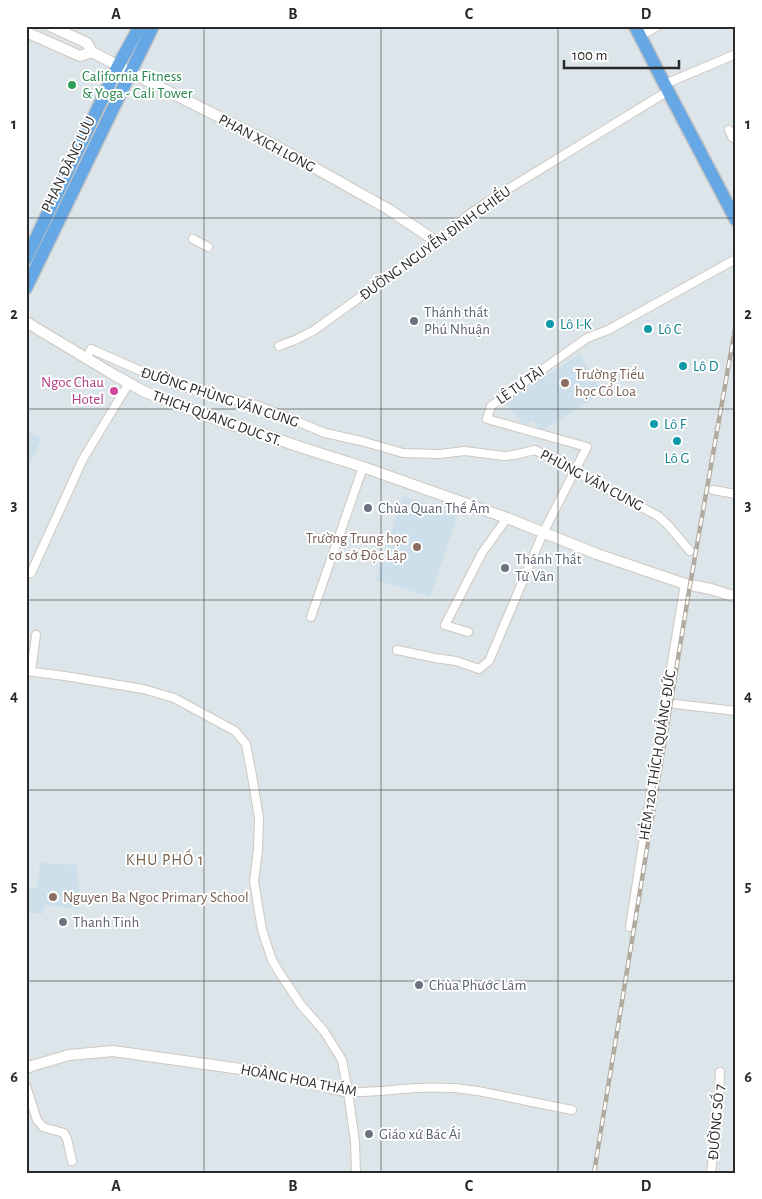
<svg xmlns="http://www.w3.org/2000/svg" width="762" height="1199" font-family="'Alegreya Sans',sans-serif">
	<style>
		.education { fill: #ccdfeb }
		.lines { fill: none; stroke-linecap: round; stroke-linejoin: round }
		.minor-casing { stroke: #cfc7c0; stroke-width: 10 }
		.tertiary-casing { stroke: #cfc7c0; stroke-width: 12 }
		.primary-casing { stroke: #c3c3c3; stroke-width: 15 }
		.minor { stroke: #fff; stroke-width: 8 }
		.tertiary { stroke: #fff; stroke-width: 10 }
		.primary { stroke: #66a8e6; stroke-width: 12 }
		.rail-casing { stroke: #b2aa9f; stroke-width: 4.5 }
		.rail { stroke: #fff; stroke-width: 2.5; stroke-dasharray: 8; stroke-linecap: butt }
		.grid { fill: none; stroke: #292929; stroke-width: 1; stroke-opacity: 0.55 }
		.leisure-dot { fill: #2e9e5b; stroke: #fff; stroke-width: 2 }
		.worship-dot { fill: #6b7280; stroke: #fff; stroke-width: 2 }
		.culture-dot { fill: #0f9aa8; stroke: #fff; stroke-width: 2 }
		.education-dot { fill: #8d6e63; stroke: #fff; stroke-width: 2 }
		.hotel-dot { fill: #d1479c; stroke: #fff; stroke-width: 2 }
		.labels { text-anchor: middle; stroke-width: 4; stroke-linejoin: round; paint-order: stroke }
		.leisure-label { font-size: 15px; fill: #27864d; stroke: #fff; text-anchor: start }
		.street-label { font-size: 15px; fill: #292929; stroke: #fff }
		.worship-label { font-size: 15px; fill: #5b616d; stroke: #fff; text-anchor: start }
		.culture-label { font-size: 15px; fill: #0d838f; stroke: #fff; text-anchor: start }
		.education-label { font-size: 15px; fill: #785e54; stroke: #fff; text-anchor: start }
		.hotel-label { font-size: 15px; fill: #b23c85; stroke: #fff; text-anchor: end }
		.neighbourhood-label { font-size: 16px; letter-spacing: 1px; fill: #76634d; stroke: #fff }
		.neatline { fill: none; stroke: #292929; stroke-width: 2 }
		.grid-label { font-size: 16px; text-anchor: middle; font-weight: bold; fill: #292929 }
	</style>
	<rect width="100%" height="100%" fill="#dce6ea"/>
	<!-- education -->
	<g class="education">
		<path d="M580,354L602,393L541,431L533,420L524,425L504,402Z"/>
		<path d="M26,430L42,438L26,471Z"/>
		<path d="M403,496L458,514L430,597L376,580Z"/>
		<path d="M40,863L77,865L80,909L44,905L43,914L26,912V888H37Z"/>
	</g>
	<g class="lines">
		<defs>
			<g id="minor">
				<path d="M640,36L658,26"/>
				<path d="M665,84L736,54"/>
				<path d="M729,130L732,137L736,139"/>
				<path d="M193,239L208,247"/>
				<path d="M279,346L295,340L313,331L437,242L468,215L492,199L668,91"/>
				<path d="M86,359L91,349L150,375L187,388L256,405L284,416L325,433L361,441L403,453L439,454L465,451L504,456L514,455L535,450L658,516L668,525L690,551"/>
				<path d="M713,490L736,494"/>
				<path d="M31,573L83,459L129,383"/>
				<path d="M311,617L363,467"/>
				<path d="M468,632L445,625L482,553L507,518"/>
				<path d="M397,650L435,658L456,661L479,669L489,661L543,533L587,447L487,419L491,406L587,338L608,330L736,259"/>
				<path d="M26,671L65,676L143,689L174,698L235,731L246,744L251,770L259,818L258,850L254,881L262,930L272,960L279,972L301,1005L324,1031L342,1060L348,1092L355,1142L356,1173"/>
				<path d="M31,671L36,635"/>
				<path d="M675,704L736,711"/>
				<path d="M630,927L656,759L685,584"/>
				<path d="M26,1086L37,1120L43,1127L64,1133L67,1139L72,1161"/>
				<path d="M348,1092C372,1093 395,1089 419,1088C438,1087 459,1088 478,1091L572,1110"/>
				<path d="M711,1173L718,1109L720,1072"/>
			</g>
			<g id="tertiary">
				<path d="M50,26L87,43L92,52L130,72L267,141L388,209L437,242"/>
				<path d="M26,32L80,56L92,52"/>
				<path d="M26,322L116,376L145,392L225,423L266,435L297,446L363,467L507,518L597,554L685,584L711,589L736,597"/>
				<path d="M26,1068L35,1065L69,1055L113,1051L262,1072L348,1092"/>
			</g>
			<g id="primary">
				<path d="M635,26L668,91L736,220"/>
				<path d="M26,259L118,66L140,26"/>
				<path d="M26,288L153,26"/>
			</g>
		</defs>
		<!-- minor casing -->
		<use href="#minor" class="minor-casing"/>
		<!-- tertiary casing -->
		<use href="#tertiary" class="tertiary-casing"/>
		<!-- primary casing -->
		<use href="#primary" class="primary-casing"/>
		<!-- minor -->
		<use href="#minor" class="minor"/>
		<!-- tertiary -->
		<use href="#tertiary" class="tertiary"/>
		<!-- primary -->
		<use href="#primary" class="primary"/>
		<defs>
			<path id="rail" d="M594,1173L690,585L736,323"/>
		</defs>
		<!-- rail casing -->
		<use href="#rail" class="rail-casing"/>
		<!-- rail -->
		<use href="#rail" class="rail"/>
	</g>
	<!-- grid -->
	<path class="grid" d="M204,26V1173M381,26V1173M558,26V1173M26,218H736M26,409H736M26,600H736M26,790H736M26,981H736"/>
	<!-- markers -->
	<circle class="leisure-dot" cx="72" cy="85" r="5"/>
	<g class="worship-dot">
		<circle cx="414" cy="321" r="5"/>
		<circle cx="368" cy="508" r="5"/>
		<circle cx="505" cy="568" r="5"/>
		<circle cx="63" cy="922" r="5"/>
		<circle cx="419" cy="985" r="5"/>
		<circle cx="369" cy="1134" r="5"/>
	</g>
	<g class="culture-dot">
		<circle cx="550" cy="324" r="5"/>
		<circle cx="648" cy="329" r="5"/>
		<circle cx="683" cy="366" r="5"/>
		<circle cx="654" cy="424" r="5"/>
		<circle cx="677" cy="441" r="5"/>
	</g>
	<g class="education-dot">
		<circle cx="565" cy="383" r="5"/>
		<circle cx="417" cy="547" r="5"/>
		<circle cx="53" cy="897" r="5"/>
	</g>
	<circle class="hotel-dot" cx="114" cy="391" r="5"/>
	<g class="labels">
		<!-- leisure labels -->
		<g class="leisure-label">
			<text x="82" y="81">California Fitness<tspan x="82" dy="17">&amp; Yoga - Cali Tower</tspan></text>
		</g>
		<!-- street labels -->
		<g class="street-label">
			<text transform="translate(267 143) rotate(28)" y="5">PHAN XICH LONG</text>
			<text transform="translate(68 164) rotate(-64)" y="5">PHAN ĐĂNG LƯU</text>
			<text transform="translate(435 243) rotate(-36)" y="5">ĐƯỜNG NGUYỄN ĐÌNH CHIỂU</text>
			<text transform="translate(520 385) rotate(-35)" y="5">LÊ TỰ TÀI</text>
			<text transform="translate(220 397) rotate(18)" y="5">ĐƯỜNG PHÙNG VĂN CUNG</text>
			<text transform="translate(217 418) rotate(20)" y="5">THICH QUANG DUC ST.</text>
			<text transform="translate(592 480) rotate(28)" y="5">PHÙNG VĂN CUNG</text>
			<text transform="translate(657 755) rotate(-81)" y="5">HẺM 120 THÍCH QUẢNG ĐỨC</text>
			<text transform="translate(299 1080) rotate(11)" y="5">HOÀNG HOA THÁM</text>
			<text transform="translate(716 1122) rotate(-85)" y="5">ĐƯỜNG SỐ 7</text>
		</g>
		<!-- worship labels -->
		<g class="worship-label">
			<text x="424" y="317">Thánh thất<tspan x="424" dy="17">Phú Nhuận</tspan></text>
			<text x="378" y="513">Chùa Quan Thế Âm</text>
			<text x="515" y="564">Thánh Thất<tspan x="515" dy="17">Từ Vân</tspan></text>
			<text x="73" y="927">Thanh Tinh</text>
			<text x="429" y="990">Chùa Phước Lâm</text>
			<text x="379" y="1139">Giáo xứ Bác Ái</text>
		</g>
		<!-- culture labels -->
		<g class="culture-label">
			<text x="560" y="329">Lô I-K</text>
			<text x="658" y="334">Lô C</text>
			<text x="693" y="371">Lô D</text>
			<text x="664" y="429">Lô F</text>
			<text x="677" y="463" text-anchor="middle">Lô G</text>
		</g>
		<!-- education labels -->
		<g class="education-label">
			<text x="575" y="379">Trường Tiểu<tspan x="575" dy="17">học Cổ Loa</tspan></text>
			<text x="407" y="543" text-anchor="end">Trường Trung học<tspan x="407" dy="17">cơ sở Độc Lập</tspan></text>
			<text x="63" y="902">Nguyen Ba Ngoc Primary School</text>
		</g>
		<!-- hotel labels -->
		<g class="hotel-label">
			<text x="104" y="387">Ngoc Chau<tspan x="104" dy="17">Hotel</tspan></text>
		</g>
		<!-- neighbourhood labels -->
		<g class="neighbourhood-label">
			<text x="165" y="865">KHU PHỐ 1</text>
		</g>
	</g>
	<!-- border -->
	<rect width="762" height="1199" fill="none" stroke="#ffffff" stroke-width="55"/>
	<!-- scale -->
	<path d="M564 60v8h115v-8" fill="none" stroke="#292929" stroke-width="2.5"/>
	<text x="572" y="60" font-size="15" fill="#292929" stroke="#ffffff" stroke-width="4" paint-order="stroke">100 m</text>
	<rect x="28" y="28" width="706" height="1144" class="neatline"/>
	<g class="grid-label">
		<text x="116" y="19">A</text>
		<text x="293" y="19">B</text>
		<text x="469" y="19">C</text>
		<text x="646" y="19">D</text>
		<text x="14" y="129">1</text>
		<text x="748" y="129">1</text>
		<text x="14" y="319">2</text>
		<text x="748" y="319">2</text>
		<text x="14" y="510">3</text>
		<text x="748" y="510">3</text>
		<text x="14" y="701">4</text>
		<text x="748" y="701">4</text>
		<text x="14" y="891">5</text>
		<text x="748" y="891">5</text>
		<text x="14" y="1082">6</text>
		<text x="748" y="1082">6</text>
		<text x="116" y="1191">A</text>
		<text x="293" y="1191">B</text>
		<text x="469" y="1191">C</text>
		<text x="646" y="1191">D</text>
	</g>
</svg>
